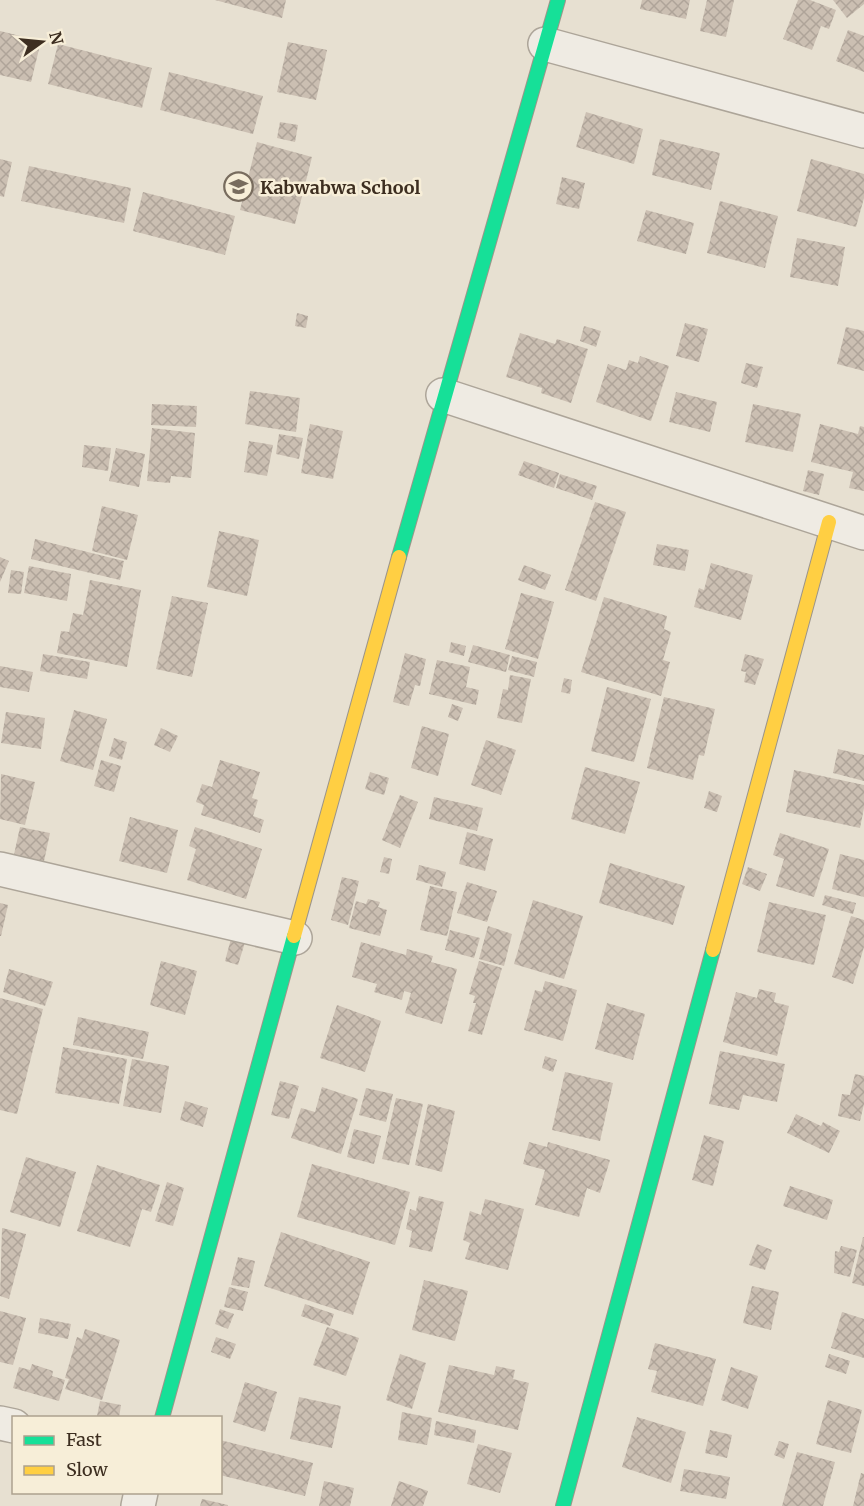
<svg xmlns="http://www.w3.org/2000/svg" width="864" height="1506" font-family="Merriweather,serif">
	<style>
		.building { fill: url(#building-cross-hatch) }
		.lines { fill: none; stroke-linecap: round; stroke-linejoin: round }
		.street-casing { stroke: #ada599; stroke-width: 36 }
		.fast-casing { stroke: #9c958a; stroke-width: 16 }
		.slow-casing { stroke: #9c958a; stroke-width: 16 }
		.street { stroke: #efebe3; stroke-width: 33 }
		.fast { stroke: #16e098; stroke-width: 14 }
		.slow { stroke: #ffcf43; stroke-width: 14 }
		.labels { text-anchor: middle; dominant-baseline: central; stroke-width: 5; stroke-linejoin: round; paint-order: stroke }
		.poi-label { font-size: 18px; font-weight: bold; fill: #3d2e20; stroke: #f7eed8; text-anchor: start }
	</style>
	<defs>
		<pattern id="building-cross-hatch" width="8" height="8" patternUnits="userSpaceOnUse" patternTransform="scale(1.5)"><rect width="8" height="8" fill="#cbbfb2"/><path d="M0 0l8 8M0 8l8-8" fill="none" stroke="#afa499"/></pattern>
	</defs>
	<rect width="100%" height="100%" fill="#e7e0d1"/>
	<!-- building -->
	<g class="building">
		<path d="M215,0H286L282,18Z"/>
		<path d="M642,0H690L686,19L640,9Z"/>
		<path d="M707,0H734L726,37L700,31Z"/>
		<path d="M798,0H810L836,10L829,29L821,26L812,50L783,39Z"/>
		<path d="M833,0H864V4L847,18Z"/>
		<path d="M848,30L864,36V72L836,61Z"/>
		<path d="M0,31L41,41L31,82L0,75Z"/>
		<path d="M288,42L327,50L316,100L277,92Z"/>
		<path d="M58,44L152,68L142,108L48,84Z"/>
		<path d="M169,72L263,96L253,134L160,110Z"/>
		<path d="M586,112L643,129L634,164L576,147Z"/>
		<path d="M280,122L298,125L295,142L277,138Z"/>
		<path d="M660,139L720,153L711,190L652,175Z"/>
		<path d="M257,142L312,157L295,224L240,210Z"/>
		<path d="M0,159L12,162L4,197L0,196Z"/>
		<path d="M811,159L864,174V198L856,227L797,211Z"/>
		<path d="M29,166L131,188L124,223L21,201Z"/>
		<path d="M562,177L585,183L579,209L556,204Z"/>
		<path d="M143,192L235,216L225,255L133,231Z"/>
		<path d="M720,201L778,216L765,268L707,253Z"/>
		<path d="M646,210L694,223L686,254L637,241Z"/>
		<path d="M797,238L845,247L838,286L790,277Z"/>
		<path d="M297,313L308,316L306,328L295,326Z"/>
		<path d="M685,323L708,329L699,362L676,356Z"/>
		<path d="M584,326L601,331L596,347L580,341Z"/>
		<path d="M846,327L864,331V371L837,364Z"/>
		<path d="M520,333L555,344L557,339L588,349L571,403L541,393L542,388L506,377Z"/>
		<path d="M640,356L669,366L651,421L596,402L608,364L626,370L629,360L638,363Z"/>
		<path d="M746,363L763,367L757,388L741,383Z"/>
		<path d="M250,391L300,398L296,432L245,424Z"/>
		<path d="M676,392L717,402L710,432L669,422Z"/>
		<path d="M152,404L197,406L196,427L151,425Z"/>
		<path d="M753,404L801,414L793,452L745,442Z"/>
		<path d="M310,424L343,431L333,479L301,473Z"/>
		<path d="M820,424L858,434L860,426L864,427V491L849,488L853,472L811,462Z"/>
		<path d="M152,428L195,433L191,478L171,476L170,483L147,481Z"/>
		<path d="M279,434L303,438L299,459L276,454Z"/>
		<path d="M249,441L273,445L267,476L244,472Z"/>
		<path d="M84,445L111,448L108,471L82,467Z"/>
		<path d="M116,448L145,454L139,487L109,481Z"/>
		<path d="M524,461L559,473L554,488L518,475Z"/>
		<path d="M808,470L824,474L819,495L803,491Z"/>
		<path d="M560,474L597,486L592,500L556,488Z"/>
		<path d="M595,502L626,512L596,601L565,590Z"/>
		<path d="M102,506L138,515L127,560L92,551Z"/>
		<path d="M219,531L259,540L247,596L207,587Z"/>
		<path d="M35,539L124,561L120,580L31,559Z"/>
		<path d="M657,544L689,550L685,571L653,565Z"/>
		<path d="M0,557L9,561L0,582Z"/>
		<path d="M711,563L753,575L741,620L694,607L699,588L704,590Z"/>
		<path d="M524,565L551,575L545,590L518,580Z"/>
		<path d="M29,566L71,574L67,601L24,593Z"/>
		<path d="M11,570L24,572L21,594L8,593Z"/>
		<path d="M90,580L141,590L127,667L57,653L61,631L69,632L73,613L83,615Z"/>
		<path d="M521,593L554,602L538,659L505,649Z"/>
		<path d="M172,596L208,603L192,677L156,669Z"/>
		<path d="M604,597L667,616L664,629L671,632L663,660L670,662L661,696L581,672Z"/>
		<path d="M451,642L466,646L464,656L449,652Z"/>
		<path d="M473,645L510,655L506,672L468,662Z"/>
		<path d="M405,653L426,659L420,686L415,685L409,706L393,702Z"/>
		<path d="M43,654L90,662L87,679L40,671Z"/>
		<path d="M745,654L764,659L755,685L744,682L746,672L741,671Z"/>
		<path d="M512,656L537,662L534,677L508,670Z"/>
		<path d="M437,660L470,667L466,687L479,690L476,705L429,694Z"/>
		<path d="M0,666L33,672L29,692L0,687Z"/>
		<path d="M510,675L531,679L522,723L497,718L503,689L508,690Z"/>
		<path d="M564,678L572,680L570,694L561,692Z"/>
		<path d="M607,687L651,699L634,762L591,751Z"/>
		<path d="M664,697L715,709L704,756L699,755L693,780L647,768Z"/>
		<path d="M452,704L463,708L458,721L448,717Z"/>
		<path d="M74,710L107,719L93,770L60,761Z"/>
		<path d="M6,712L45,718L41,749L1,743Z"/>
		<path d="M422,726L449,734L438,776L411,768Z"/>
		<path d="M161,728L178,736L170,752L154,745Z"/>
		<path d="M114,738L127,742L122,760L109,756Z"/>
		<path d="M486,740L516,750L501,795L471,785Z"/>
		<path d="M838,749L864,755V781L833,773Z"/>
		<path d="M101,760L121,766L114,792L94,786Z"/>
		<path d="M220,760L260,772L252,798L258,800L253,816L264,820L260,833L201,815L204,805L196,802L202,784L212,787Z"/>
		<path d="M585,767L640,782L625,834L571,819Z"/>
		<path d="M794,770L864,785V808L860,828L786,812Z"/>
		<path d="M370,772L389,778L384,795L365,789Z"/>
		<path d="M1,774L35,782L25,825L0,819Z"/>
		<path d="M709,791L722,796L717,812L704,808Z"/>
		<path d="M400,795L418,802L400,848L382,840Z"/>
		<path d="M434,797L483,808L477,831L429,819Z"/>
		<path d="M130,817L178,830L167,873L119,861Z"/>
		<path d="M20,827L50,833L43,866L13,859Z"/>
		<path d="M195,827L262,849L246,899L187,880L196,849L189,846Z"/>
		<path d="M467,832L493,839L485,871L459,864Z"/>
		<path d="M780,833L829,849L814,897L776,886L784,859L773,855Z"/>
		<path d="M840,854L864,860V897L832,889Z"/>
		<path d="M384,857L392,859L389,874L380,872Z"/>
		<path d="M610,863L685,886L673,925L599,903Z"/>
		<path d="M419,865L446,872L442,887L416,880Z"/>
		<path d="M748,867L767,874L760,891L742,884Z"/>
		<path d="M342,877L359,881L348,925L331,920Z"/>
		<path d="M467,882L497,891L487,922L457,913Z"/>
		<path d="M430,886L457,892L447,936L420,930Z"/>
		<path d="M825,895L856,903L853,914L822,905Z"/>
		<path d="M368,899L380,902L378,907L387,910L380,936L349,928L356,901L366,904Z"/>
		<path d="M533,900L583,916L564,979L514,964Z"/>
		<path d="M769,902L826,915L814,965L757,952Z"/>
		<path d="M0,903L8,905L1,936H0Z"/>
		<path d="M851,916L864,920V947L853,984L832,977Z"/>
		<path d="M488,926L512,934L504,966L479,959Z"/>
		<path d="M450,930L480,938L474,958L445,950Z"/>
		<path d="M232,935L246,939L238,965L225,961Z"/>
		<path d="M361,942L406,955L407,949L433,956L431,962L457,969L442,1024L405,1013L411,993L404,991L402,1000L374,992L377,984L352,977Z"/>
		<path d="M161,961L197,971L185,1015L150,1005Z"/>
		<path d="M479,961L502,968L482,1035L468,1031L476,1003H473L475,996L469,994Z"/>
		<path d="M9,969L53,982L45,1006L3,992Z"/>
		<path d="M545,981L577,990L563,1041L524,1030L535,990L542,992Z"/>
		<path d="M759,989L776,993L774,1002L789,1006L777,1056L723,1042L736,992L757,998Z"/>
		<path d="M0,998L43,1009L17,1114L0,1110Z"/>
		<path d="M607,1003L645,1014L633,1060L595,1049Z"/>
		<path d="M337,1005L381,1021L365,1072L320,1058Z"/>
		<path d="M78,1017L149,1032L143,1059L73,1045Z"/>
		<path d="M63,1047L127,1059L119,1104L55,1093Z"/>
		<path d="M720,1051L785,1064L777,1102L743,1095L739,1110L709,1104Z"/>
		<path d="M545,1056L557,1060L553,1072L542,1068Z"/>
		<path d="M132,1059L169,1066L161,1113L123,1106Z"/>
		<path d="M565,1072L613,1083L600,1141L552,1130Z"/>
		<path d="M855,1074L864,1076V1104L860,1121L838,1116L842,1094L850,1095Z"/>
		<path d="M280,1081L299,1086L289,1119L271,1115Z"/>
		<path d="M322,1087L358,1099L341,1154L291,1138L301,1108L315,1112Z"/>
		<path d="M366,1088L393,1094L386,1122L359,1115Z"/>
		<path d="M396,1098L423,1104L409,1165L382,1159Z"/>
		<path d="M185,1101L208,1108L203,1127L180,1120Z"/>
		<path d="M428,1104L455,1111L442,1172L415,1165Z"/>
		<path d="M796,1114L821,1126L823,1122L840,1131L829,1153L787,1133Z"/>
		<path d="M354,1129L381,1136L374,1164L347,1157Z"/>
		<path d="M704,1135L724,1141L713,1186L692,1180Z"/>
		<path d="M529,1142L547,1147L548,1142L610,1160L600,1193L587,1188L579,1217L535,1205L545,1170L523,1164Z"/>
		<path d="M26,1157L76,1172L60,1227L10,1212Z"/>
		<path d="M312,1164L410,1192L395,1245L297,1217Z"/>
		<path d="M97,1165L160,1185L151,1212L142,1209L130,1247L77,1231Z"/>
		<path d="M167,1182L184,1188L173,1226L155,1221Z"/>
		<path d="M790,1186L833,1200L827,1220L783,1206Z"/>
		<path d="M419,1196L444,1202L432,1252L409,1247L412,1231L406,1229L410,1209L416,1211Z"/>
		<path d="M485,1199L524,1209L508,1270L465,1259L470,1243L463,1240L470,1211L481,1215Z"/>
		<path d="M2,1228L26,1234L9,1299L0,1296Z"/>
		<path d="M281,1232L370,1262L353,1315L264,1286Z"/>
		<path d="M863,1237H864V1286L852,1283Z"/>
		<path d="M757,1244L772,1250L765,1270L749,1265Z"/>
		<path d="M841,1246L857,1250L850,1277L834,1273L835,1251L839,1252Z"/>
		<path d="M238,1257L255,1261L249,1288L231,1285Z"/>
		<path d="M424,1280L468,1291L455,1341L412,1330Z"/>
		<path d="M752,1286L779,1292L771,1330L743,1323Z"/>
		<path d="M229,1287L248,1292L243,1311L224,1307Z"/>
		<path d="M305,1304L334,1314L330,1326L301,1316Z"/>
		<path d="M220,1309L234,1314L228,1329L215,1324Z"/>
		<path d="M0,1311L26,1318L13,1365L0,1362Z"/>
		<path d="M842,1312L864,1319V1358L831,1348Z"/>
		<path d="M40,1318L71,1324L68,1339L38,1333Z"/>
		<path d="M327,1327L359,1338L346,1376L313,1365Z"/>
		<path d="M85,1329L120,1340L102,1400L65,1389L69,1379L65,1378L77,1337L82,1339Z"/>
		<path d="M216,1337L236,1344L230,1359L211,1352Z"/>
		<path d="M655,1343L716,1359L703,1406L651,1392L657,1371L648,1369Z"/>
		<path d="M400,1354L426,1363L412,1409L386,1400Z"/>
		<path d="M829,1354L850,1361L846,1374L825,1367Z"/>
		<path d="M32,1364L53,1371L52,1376L65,1380L59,1401L13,1388L19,1367L30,1370Z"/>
		<path d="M449,1365L494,1375L496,1366L515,1370L513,1379L529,1383L518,1430L438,1412Z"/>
		<path d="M731,1367L758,1376L748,1409L721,1400Z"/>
		<path d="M245,1382L277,1392L265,1432L233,1422Z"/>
		<path d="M299,1397L341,1406L332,1448L290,1439Z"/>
		<path d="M828,1400L862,1410L851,1453L816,1444Z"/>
		<path d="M100,1401L121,1405L119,1418L97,1416Z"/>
		<path d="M402,1412L432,1418L427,1445L398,1440Z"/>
		<path d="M637,1417L686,1432L671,1483L622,1467Z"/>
		<path d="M436,1421L476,1430L474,1443L434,1435Z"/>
		<path d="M710,1430L732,1435L727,1458L705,1453Z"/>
		<path d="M220,1440L313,1463L305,1496L220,1475Z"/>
		<path d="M779,1441L789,1444L784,1459L774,1455Z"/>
		<path d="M478,1444L512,1453L500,1493L467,1484Z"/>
		<path d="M797,1452L835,1462L823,1506H782Z"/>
		<path d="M684,1469L730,1477L726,1499L680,1491Z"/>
		<path d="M861,1473L864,1474V1506H853Z"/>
		<path d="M324,1481L354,1488L350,1506H319Z"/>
		<path d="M399,1481L428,1491L423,1506H391Z"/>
		<path d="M202,1499L228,1505V1506H200Z"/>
	</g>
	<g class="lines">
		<defs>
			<g id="street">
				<path d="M545,44L864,131"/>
				<path d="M443,395L864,533"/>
				<path d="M0,869L295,938"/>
				<path d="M0,1423L14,1426"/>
				<path d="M138,1506L141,1492"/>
			</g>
			<g id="fast">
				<path d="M399,557L558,0"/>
				<path d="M162,1418L294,936"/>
				<path d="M563,1506L713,950"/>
			</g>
			<g id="slow">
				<path d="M294,936L399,557"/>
				<path d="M713,950L829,522"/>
			</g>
		</defs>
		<!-- street casing -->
		<use href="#street" class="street-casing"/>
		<!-- fast casing -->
		<use href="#fast" class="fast-casing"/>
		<!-- slow casing -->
		<use href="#slow" class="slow-casing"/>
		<!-- street -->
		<use href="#street" class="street"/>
		<!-- fast -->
		<use href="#fast" class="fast"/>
		<!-- slow -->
		<use href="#slow" class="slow"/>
	</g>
	<!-- icons -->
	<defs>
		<symbol id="school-ring" viewBox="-11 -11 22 22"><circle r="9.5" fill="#f7eed8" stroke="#786c5e" stroke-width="1.5"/><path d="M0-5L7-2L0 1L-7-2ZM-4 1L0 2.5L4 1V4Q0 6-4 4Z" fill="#786c5e"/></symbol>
	</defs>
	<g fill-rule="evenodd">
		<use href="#school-ring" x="222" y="170" width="33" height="33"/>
	</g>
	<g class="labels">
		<!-- poi labels -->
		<g class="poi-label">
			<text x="260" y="187">Kabwabwa School</text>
		</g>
	</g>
	<!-- legend -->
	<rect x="12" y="1416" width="210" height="78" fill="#f7eed8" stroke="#ada18e" stroke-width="1.5"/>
	<rect x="24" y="1436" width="30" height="9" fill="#16e098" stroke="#ada18e" stroke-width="1.5"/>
	<text x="66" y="1446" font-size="18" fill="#3d2e20">Fast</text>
	<rect x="24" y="1466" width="30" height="9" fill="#ffcf43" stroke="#ada18e" stroke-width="1.5"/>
	<text x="66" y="1476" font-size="18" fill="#3d2e20">Slow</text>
	<!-- north arrow -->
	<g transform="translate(42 42) rotate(75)" stroke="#f7eed8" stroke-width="4.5" paint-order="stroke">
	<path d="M0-4.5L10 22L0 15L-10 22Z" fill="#3d2e20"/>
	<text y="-9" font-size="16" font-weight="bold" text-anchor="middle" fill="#3d2e20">N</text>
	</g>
</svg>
